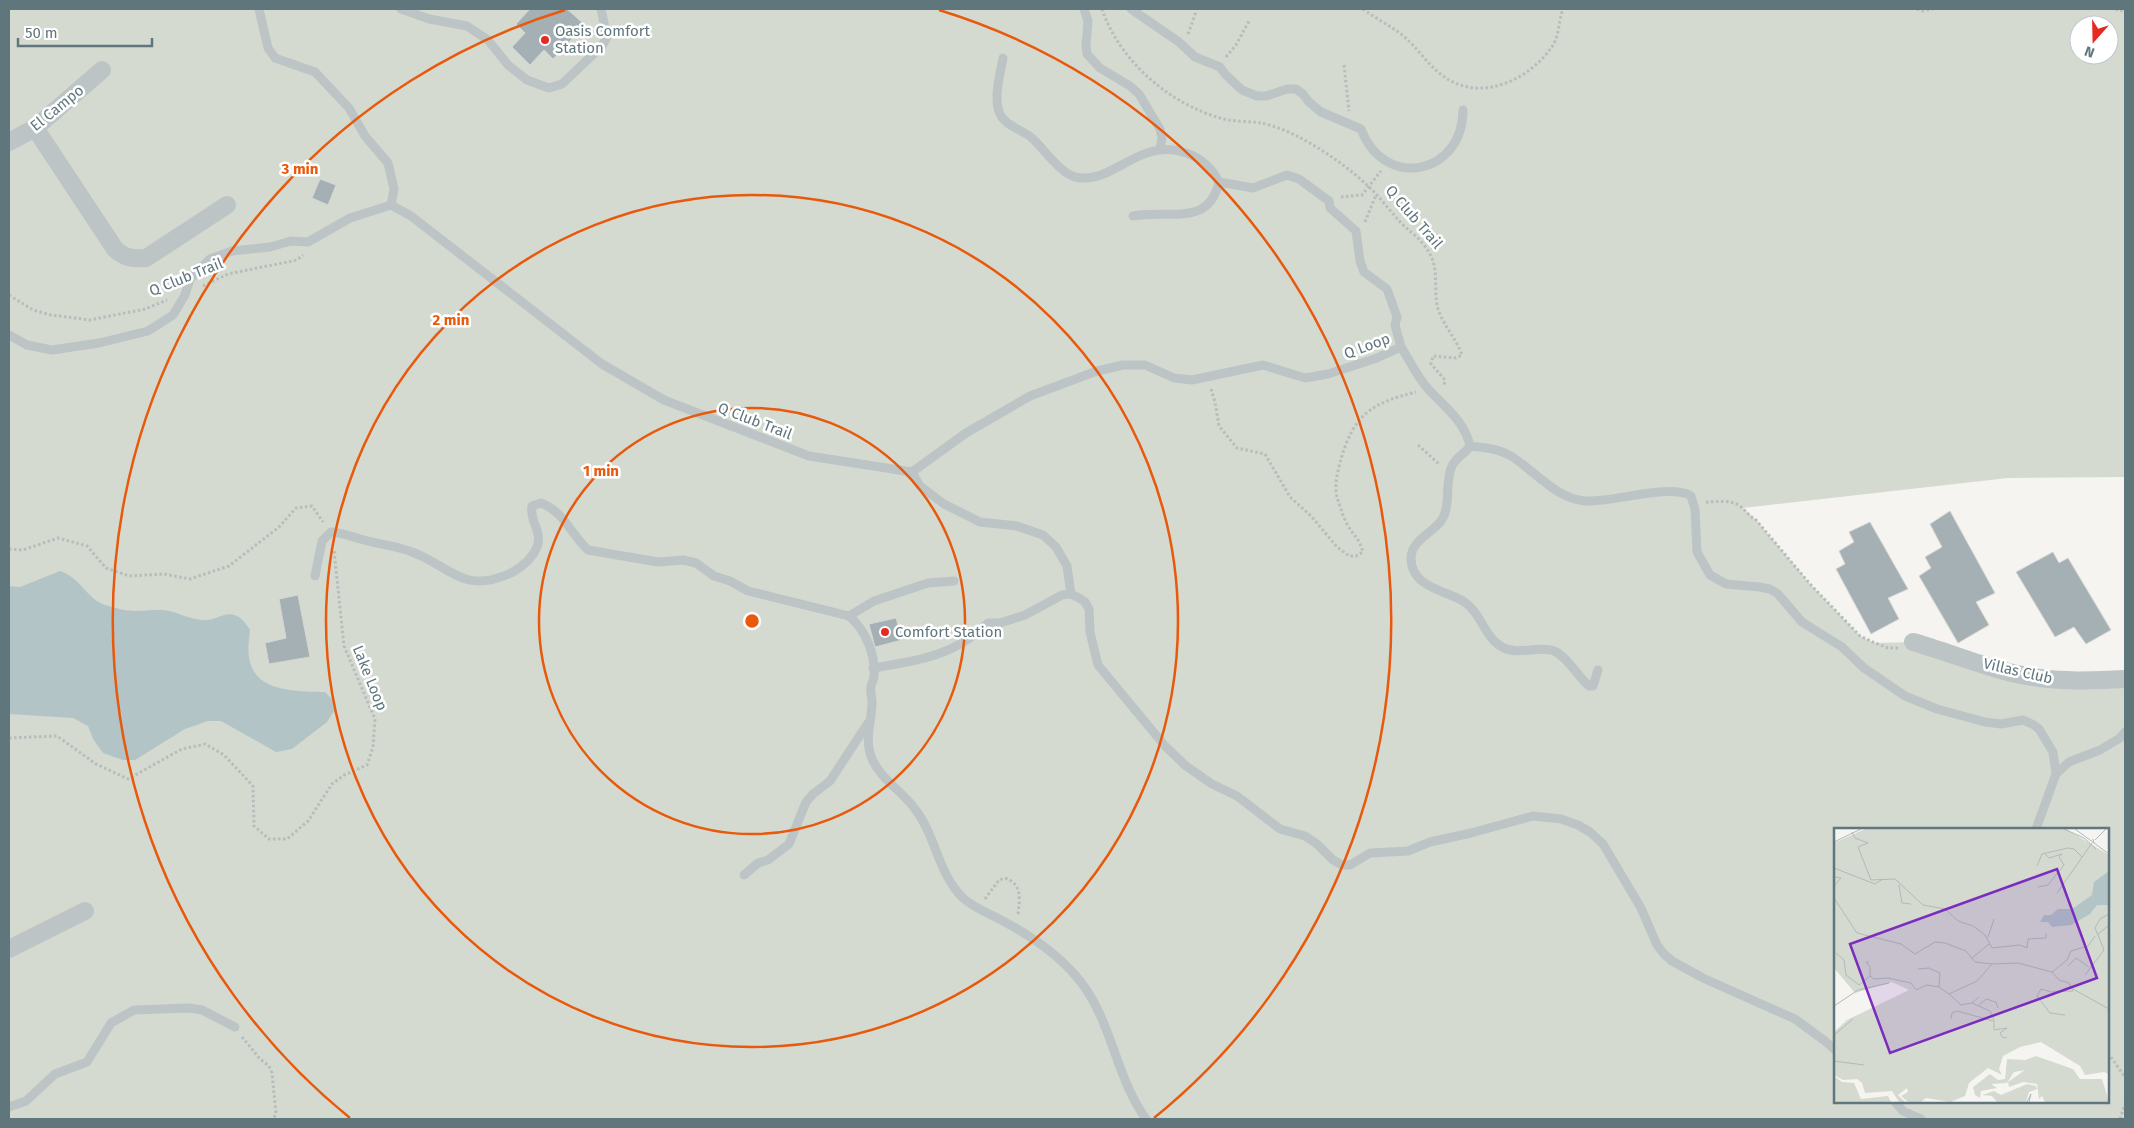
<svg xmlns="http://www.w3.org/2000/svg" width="2134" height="1128" font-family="'Fira Sans',sans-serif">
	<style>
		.green { fill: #d5dad0; fill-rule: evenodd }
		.water { fill: #b2c4c5 }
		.building { fill: #a4b0b3; stroke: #d6d6d4 }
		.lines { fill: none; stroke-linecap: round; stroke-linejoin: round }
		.path { stroke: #b7bcbd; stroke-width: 3; stroke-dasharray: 2.5 2.5; stroke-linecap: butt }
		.lane { stroke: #bdc4c6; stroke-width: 9 }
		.street { stroke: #bdc4c6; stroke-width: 18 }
		.ring { fill: none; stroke: #e8590c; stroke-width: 2.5 }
		.poi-dot { fill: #e52a21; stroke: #fff; stroke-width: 2 }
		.labels { text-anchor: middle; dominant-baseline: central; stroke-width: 5; stroke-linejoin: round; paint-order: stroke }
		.poi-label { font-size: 15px; fill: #5f767d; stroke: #fff; text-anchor: start }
		.street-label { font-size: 15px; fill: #5f767d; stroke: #fff }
		.inset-road { fill: none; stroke: #b0babc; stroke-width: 1 }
		.view { fill: #7b2cbf; fill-opacity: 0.15; stroke: #7b2cbf; stroke-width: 2.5 }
		.inset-edge { fill: none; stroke: #5f767d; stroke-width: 2.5 }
		.centre { fill: #e8590c; stroke: #fff; stroke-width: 2.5 }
		.ring-label { font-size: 15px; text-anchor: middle; font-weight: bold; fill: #e8590c; stroke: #fff; stroke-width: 5; stroke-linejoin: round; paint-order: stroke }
	</style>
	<rect width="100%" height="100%" fill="#f5f4f1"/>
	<!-- green -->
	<path class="green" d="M9,9H2125V477L2008,478L1743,508L1756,520L1810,584L1860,636L1875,643L1913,642L1995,667L2125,679V1119H9ZM2079,25H2109V55H2079ZM1835,829H2108V1102H1835Z"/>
	<!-- water -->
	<path class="water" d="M60,571C80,577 88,600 105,605C115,608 126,611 136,611C145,611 154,609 163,610C177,611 189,620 204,620C216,621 225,610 237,616C243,619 247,625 250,630C249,640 247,652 250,662C258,693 299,691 325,692L332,699L334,711L327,722L292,749L276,752L221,721H208L185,729L135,760H123L103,753L93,739L88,726L73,718L9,714V586L20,587Z"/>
	<!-- building -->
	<g class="building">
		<path d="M530,9H567L585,25L553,59L544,50L530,65L512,47L525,33L516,24Z"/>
		<path d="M320,179L336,185L328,205L312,198Z"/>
		<path d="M1950,511L1995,593L1976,602L1989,625L1958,643L1919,576L1931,568L1925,557L1942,547L1930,524Z"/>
		<path d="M1870,522L1908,589L1888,598L1899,619L1871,634L1836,569L1845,564L1839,551L1854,542L1849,532Z"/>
		<path d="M2053,552L2059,563L2068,558L2111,630L2086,644L2074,627L2055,637L2016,572Z"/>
		<path d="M298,595L310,657L269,664L265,643L286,638L279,599Z"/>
		<path d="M896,618L902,640L875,647L869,624Z"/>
	</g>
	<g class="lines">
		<!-- path -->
		<g class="path">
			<path d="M1102,9C1119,60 1168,103 1220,118C1233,122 1248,121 1261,123C1272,125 1287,131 1297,136C1322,149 1348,167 1368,186C1380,197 1390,211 1401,223C1408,230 1417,236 1423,244C1441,265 1433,281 1437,305C1441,323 1456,338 1462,355L1456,358L1433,356L1431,364L1445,380L1444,387"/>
			<path d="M1363,9C1375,18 1389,25 1401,34C1419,48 1430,70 1451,81C1486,100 1530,78 1551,48C1560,36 1558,22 1563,9"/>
			<path d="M1917,9L1922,11L1933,9"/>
			<path d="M2116,9L2118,11L2125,10"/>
			<path d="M1188,34L1196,12"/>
			<path d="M1226,57L1236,45L1249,21"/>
			<path d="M1344,65L1349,111"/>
			<path d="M1341,197L1362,195L1381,171"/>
			<path d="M1365,222L1376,195"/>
			<path d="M203,286L228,274L297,260L303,255"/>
			<path d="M9,295L33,310L51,315L90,320L145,309L167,300"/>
			<path d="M1211,389L1215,402L1219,426L1237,448L1265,454L1290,497L1311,516L1337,547L1349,556H1356L1363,552C1359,538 1354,536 1348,526C1343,517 1340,506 1337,497C1334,485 1338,470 1341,459C1354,414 1372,403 1416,392"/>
			<path d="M1418,445L1439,464"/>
			<path d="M1706,502C1717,502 1732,499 1741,507C1747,512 1749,516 1756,520L1810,584L1860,636L1875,643L1888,648H1899"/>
			<path d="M9,549L23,550L58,538L87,546L106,568L129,576L164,574L190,579L229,566L279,527L296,508L312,506L323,522"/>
			<path d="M9,738L57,736L96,764L128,779L182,749L205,744L224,755L253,786L254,826L269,839H287L308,821L332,784L344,775L367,765L373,747L375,719L344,646L334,550"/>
			<path d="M985,899L999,880L1005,878C1022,884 1020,898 1018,914"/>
			<path d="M242,1037L260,1059L269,1066L272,1073L276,1114L273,1119"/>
			<path d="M2108,1053L2125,1077"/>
			<path d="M2120,1119L2125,1104"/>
		</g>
		<!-- lane -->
		<g class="lane">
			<path d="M259,9L268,48L275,58L315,72L349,108L365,136L388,163L394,189L391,205"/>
			<path d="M401,9L429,19L467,26L488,40L508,65L527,80L549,88L562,84L602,46L607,37L601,9"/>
			<path d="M1084,9L1088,21L1086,46L1087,54L1100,68L1130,86L1139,94L1160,129L1162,138L1160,149"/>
			<path d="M1131,9L1179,42L1195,57L1220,67L1225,74L1242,90L1257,96H1266L1287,89H1296L1303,94L1308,101L1321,112L1361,129C1384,191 1463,175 1463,110"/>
			<path d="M1003,58C1000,75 993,98 1000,114C1006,127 1024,130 1033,139C1044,149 1060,173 1075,177C1113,186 1139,136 1186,153C1201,158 1212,168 1219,182C1209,228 1167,209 1133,216"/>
			<path d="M391,205L411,216L602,364L664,400L809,456L912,472L966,433L1030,396L1097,371L1123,365H1145L1174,378L1192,380L1263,365L1305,378L1328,374L1377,358L1401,347L1395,325L1397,317L1387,289L1364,272L1360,261L1356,231L1330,208L1329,201L1299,179L1287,175L1253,188L1219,182"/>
			<path d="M9,335L27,345L52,350L99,343L148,331L173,315L185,295L190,279L210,259L232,251L270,247L291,241L308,242L350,218L391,205"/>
			<path d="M1401,347C1410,361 1418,378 1429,390C1445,407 1465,422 1470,446C1484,448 1498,448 1511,456C1535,471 1555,498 1585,501C1612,503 1670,483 1691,496L1695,509L1697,552L1710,575L1726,584L1759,587L1770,589L1778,594L1802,622L1842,647L1864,668L1905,696L1937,709L1985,722L2001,724L2023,720L2034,725L2039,729L2053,752L2056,774"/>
			<path d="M1470,446C1465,454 1456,457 1452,466C1444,483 1452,505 1441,521C1432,533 1411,541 1411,558C1411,587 1444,590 1463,601C1481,612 1484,637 1502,647C1518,656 1538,645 1554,651C1568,657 1577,676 1589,686H1593L1598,670"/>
			<path d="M912,472L920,486L944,504L980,522L1017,526L1043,535L1056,547L1067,566L1071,594"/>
			<path d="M315,576L322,541L331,532C344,533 355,538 368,541C383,545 397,546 412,552C452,567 463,595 511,573C522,567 532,559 537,547C543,532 529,521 532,506L541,503C565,512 570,534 588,550L658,562L683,560L696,563L714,576L730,581L748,591L849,616C865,629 876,655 874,676C874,680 871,683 871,687C870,692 872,697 872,702C872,723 863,740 873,761C883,781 903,792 915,809C936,836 938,874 963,898C974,908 990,914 1003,921C1029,935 1055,952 1075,975C1112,1016 1114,1075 1146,1119"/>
			<path d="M849,616L874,601L928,583L954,581"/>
			<path d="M873,668C918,661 954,656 988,623H1000L1025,615L1062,595L1071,594L1079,598L1085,602L1089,609L1090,632L1098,665L1165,746L1186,766L1212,784L1237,796L1280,829L1305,836L1317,844L1333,860L1342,865H1350L1370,853L1408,851L1430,842L1471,833L1533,816L1561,819L1578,825L1590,832L1603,844L1641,908L1657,945L1664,954L1672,961L1703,978L1795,1019L1825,1041L1835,1050"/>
			<path d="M2036,829L2056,774L2069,762L2100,750L2120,738L2125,732"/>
			<path d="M744,875L758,863L768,860L789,844L806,802L813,794L830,781L868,723"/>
			<path d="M1895,1102L1903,1111L1921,1119"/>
			<path d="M9,1107L26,1101L55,1074L87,1062L111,1023L134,1010L189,1008L202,1010L235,1027"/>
		</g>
		<!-- street -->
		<g class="street">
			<path d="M35,128L115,249C125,258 132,259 146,258L227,205"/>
			<path d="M9,142L35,128L102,70"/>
			<path d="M1913,642C1955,654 1997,673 2040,678C2068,682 2097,680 2125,679"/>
			<path d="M9,949L85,911"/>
		</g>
	</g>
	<!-- distance rings -->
	<g class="ring">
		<circle cx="752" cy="621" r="213"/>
		<circle cx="752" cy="621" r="426"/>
		<path d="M350 1118A639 639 0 0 1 565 10M939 10A639 639 0 0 1 1154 1118"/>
	</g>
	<!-- markers -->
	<g class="poi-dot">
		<circle cx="545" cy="40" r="5"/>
		<circle cx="885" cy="632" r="5"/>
	</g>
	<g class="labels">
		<!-- poi labels -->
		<g class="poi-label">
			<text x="555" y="31">Oasis Comfort<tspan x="555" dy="17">Station</tspan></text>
			<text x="895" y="632">Comfort Station</text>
		</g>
		<!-- street labels -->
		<g class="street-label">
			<text transform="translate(57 108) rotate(-39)">El Campo</text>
			<text transform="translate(1414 217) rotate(49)">Q Club Trail</text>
			<text transform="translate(186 277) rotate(-22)">Q Club Trail</text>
			<text transform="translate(1367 346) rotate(-20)">Q Loop</text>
			<text transform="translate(755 421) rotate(21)">Q Club Trail</text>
			<text transform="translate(2018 671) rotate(13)">Villas Club</text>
			<text transform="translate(370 678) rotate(68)">Lake Loop</text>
		</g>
	</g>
	<!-- overview -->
	<g transform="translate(1834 828)">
		<rect width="275" height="275" fill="#f5f4f1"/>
		<path d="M31,1H232L275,27V246L270,244L251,247L246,238L207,214L186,219L169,228L165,241L168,247L154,240L135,255L131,268L116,274L92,270L87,274H74L67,268L74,264L73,260L64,267L71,274H65L58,263L31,265L28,255L23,251L9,252L0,247V204L13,192L75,162L58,154L21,165L0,140V15ZM202,228L239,241L246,251H268L275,274H211L208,268L205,271L203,256L189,254L164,263L175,259L174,254L191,242L180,244L173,255L157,256L163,260L147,263L146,270L141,267L139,259L156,246L164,252L171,251L173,231L191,232ZM0,248L8,254L20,255L27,271L54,268L57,274H0ZM193,256L202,258L203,261L195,264L192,274H163L158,268L148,267L160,263L167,267Z" fill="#d5dad0"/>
		<path d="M275,43V77H263L256,86L237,97L218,99L214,94H206L210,87H217L224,81H238L258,67L260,54Z" fill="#b2c4c5"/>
		<path class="inset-road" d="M230,1L250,10L262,21M241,1L260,15L259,11M18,4L21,10L34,15L24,19L37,52L61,51L89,77L111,81L124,93L139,98L151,107L158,120L186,117L193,120L194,111L212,110V105M261,12L272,1M0,14L27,1M260,15L275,26M203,38L208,26L234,20L240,21L248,29M0,40L41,56L49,51M0,49L7,50L0,58M65,57L68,75L77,76M204,59L214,57L230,37L225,29L228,26L215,30L211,26M223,65L258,15M0,70L23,105L67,116L81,126L101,114L111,115L132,123L141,134L158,136M263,107L275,97M154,109L160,91M2,125L10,132L12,147L25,157L36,148V139L32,134H35M138,130L155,116M234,138L242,130L255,139M84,141L95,140L106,145L105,159M218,144L225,152L235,155L239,163L217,164L207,161L203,168L216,185L231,187M218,144L233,132L237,123L254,118L261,108M251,147L270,122L261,100L266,91L275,86M36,148L40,151L54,150L77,155L82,162L93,157L105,159L115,166M239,161L275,181M145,169L138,175L156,183L160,192V202L173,200L166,205L169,210L173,209M138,175L127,177L115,166L143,153L158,136L184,135L218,144M145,177L152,171L162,174L164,180M0,178L24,162L55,155M117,191L118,185L123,183L159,193M0,207L19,191M0,233L30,237M193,274L197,266L195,274"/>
		<path class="view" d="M223,41L263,150L56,225L16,116Z"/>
		<rect width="275" height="275" class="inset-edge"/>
	</g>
	<circle cx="752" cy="621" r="8" class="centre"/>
	<g class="ring-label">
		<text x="300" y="174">3 min</text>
		<text x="451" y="325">2 min</text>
		<text x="601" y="476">1 min</text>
	</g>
	<!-- border -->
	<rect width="2134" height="1128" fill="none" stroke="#5f767d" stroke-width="20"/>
	<!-- north arrow -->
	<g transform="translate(2094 40) rotate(200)"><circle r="24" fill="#ffffff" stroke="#bfc8cb"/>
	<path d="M0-4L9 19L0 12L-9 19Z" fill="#e52a21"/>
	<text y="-8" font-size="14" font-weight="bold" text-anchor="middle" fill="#5f767d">N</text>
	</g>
	<!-- scale -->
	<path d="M18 38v8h134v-8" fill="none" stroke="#5f767d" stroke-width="2.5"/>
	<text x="25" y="38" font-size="15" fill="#5f767d" stroke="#ffffff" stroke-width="4" paint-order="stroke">50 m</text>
</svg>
